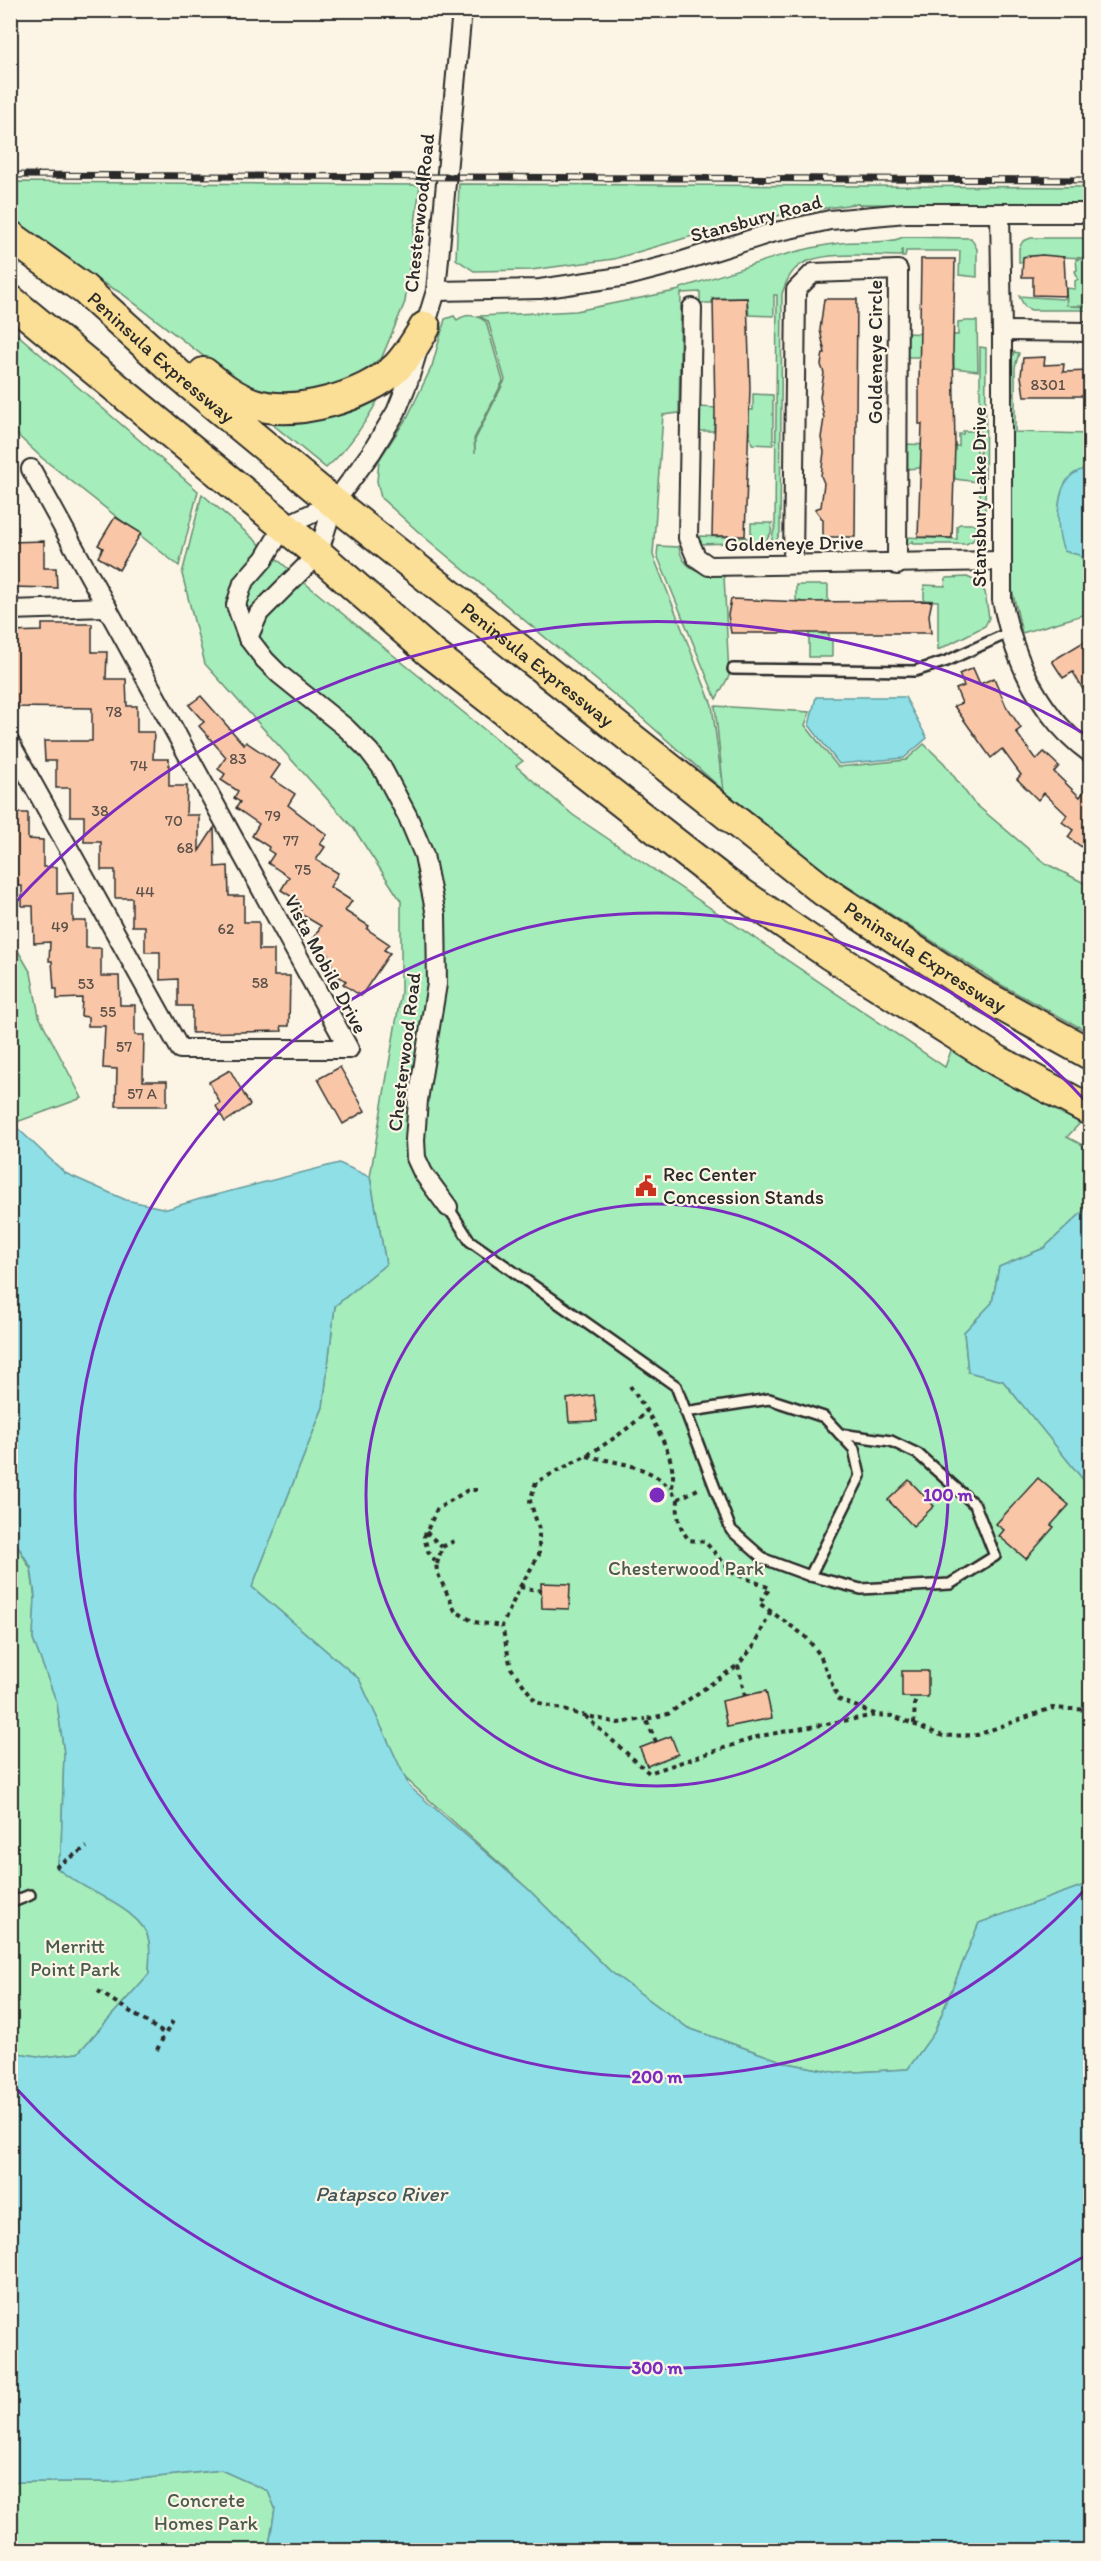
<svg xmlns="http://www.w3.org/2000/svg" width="1101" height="2561" font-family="Itim,sans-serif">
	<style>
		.green { fill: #a5edba; stroke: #688c72; stroke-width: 1.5 }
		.water { fill: #8ee0e6; stroke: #66989b; stroke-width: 1.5 }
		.building { fill: #f9c7a8; stroke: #2b2b2b; stroke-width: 1.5 }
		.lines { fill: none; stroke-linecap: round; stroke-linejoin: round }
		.lane-casing { stroke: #2b2b2b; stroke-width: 14 }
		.street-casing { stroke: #2b2b2b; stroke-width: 22 }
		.primary-casing { stroke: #2b2b2b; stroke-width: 34 }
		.path { stroke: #2b2b2b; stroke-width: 4; stroke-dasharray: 4.5 4.5; stroke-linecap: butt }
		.lane { stroke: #fcf5e5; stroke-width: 9 }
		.street { stroke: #fcf5e5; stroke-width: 18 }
		.primary { stroke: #fbdf96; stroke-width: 30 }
		.rail-casing { stroke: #2b2b2b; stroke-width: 7 }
		.rail { stroke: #fcf5e5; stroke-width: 4.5; stroke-dasharray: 14; stroke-linecap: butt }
		.ring { fill: none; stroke: #7b2cbf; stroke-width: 3 }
		.labels { text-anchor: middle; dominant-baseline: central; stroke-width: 4.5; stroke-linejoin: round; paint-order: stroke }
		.number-label { font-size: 16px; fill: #5e524a }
		.street-label { font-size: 20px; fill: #2b2b2b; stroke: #fcf5e5 }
		.poi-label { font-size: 20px; fill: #2b2b2b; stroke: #fcf5e5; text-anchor: start }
		.park-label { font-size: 20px; fill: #4a5c4f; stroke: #fcf5e5 }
		.water-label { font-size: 21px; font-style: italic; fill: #44585a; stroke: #fcf5e5 }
		.centre { fill: #7b2cbf; stroke: #fcf5e5; stroke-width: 3 }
		.ring-label { font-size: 18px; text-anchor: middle; font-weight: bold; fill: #7b2cbf; stroke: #fcf5e5; stroke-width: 4.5; stroke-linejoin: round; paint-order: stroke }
	</style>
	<rect width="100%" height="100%" fill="#fcf5e5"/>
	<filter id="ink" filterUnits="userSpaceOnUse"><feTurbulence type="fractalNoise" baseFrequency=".0167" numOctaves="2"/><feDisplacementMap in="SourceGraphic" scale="12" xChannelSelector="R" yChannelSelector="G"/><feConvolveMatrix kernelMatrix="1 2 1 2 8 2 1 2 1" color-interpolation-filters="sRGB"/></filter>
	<g filter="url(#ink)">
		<!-- green -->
		<g class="green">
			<path d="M11,182L420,185L405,302L382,357L337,392L278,398L236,381L121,293L51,254L11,218Z"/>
			<path d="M459,184L1090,187V206L854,204L786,214L706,232L614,259L531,270L474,271L456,259Z"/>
			<path d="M903,237L971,238L977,249V277L959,275L960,251H906L905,257H902V249L901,256C875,256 820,250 799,266C790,272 785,284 782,294L780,533L774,545L771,542L775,526L777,295H774V316L749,315L747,298H712V303H700V292L681,293L679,413L663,415L653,555L712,705L723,790L641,717L423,536L381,498L377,481L379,460L408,416L432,366L445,319L454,316L457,320C467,313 477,315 486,322L503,381L474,439L475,453V440L505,380L488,321L479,316L576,311L680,290L681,288C733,272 786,250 840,243C859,240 887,245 903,237Z"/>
			<path d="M1031,238H1090V258L1025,256L1022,262H1019V248L1023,241Z"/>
			<path d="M1076,259L1090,260V306H1070L1090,307V310H1031L1025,307L1019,296L1063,299L1066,297L1067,306L1066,288L1075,289V281L1078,279L1075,271L1077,270Z"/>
			<path d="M965,321H977L978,371L954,368V356L921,354L920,357H906V333L958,335V322Z"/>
			<path d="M10,328L198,491L179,566L42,458L11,429Z"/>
			<path d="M980,347L986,348L985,535L980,543L977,541L980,534Z"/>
			<path d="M1014,352L1019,353L1015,367V432L1090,434V613L1022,633L1007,568L1011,360Z"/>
			<path d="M388,381C372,413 353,445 326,468L266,419Z"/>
			<path d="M753,394L773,395V445L752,444L748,427L714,426V431H699V407L753,410Z"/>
			<path d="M963,431H977V482L955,479L953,464H921L920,468L905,469V444L959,446V434H963Z"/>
			<path d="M202,494L300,579L523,761L516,766L573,815L945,1067L952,1048L1082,1121L1067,1137L1090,1149V1205L1044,1248L999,1267L992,1303L964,1332L968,1372L1003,1381L1090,1488V1883L979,1923L934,2033L908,2069L839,2073L787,2063L688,2028L611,1972L528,1889L405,1778L359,1679L252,1587L323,1407L335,1306L386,1264L370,1177L401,992V901L354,829L205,664L182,574Z"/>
			<path d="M751,523H772L771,533L765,542L700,544L699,536L751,538Z"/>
			<path d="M960,524H976L974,540L966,544H914L913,541L906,546L904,537L957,539V526Z"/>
			<path d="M658,546L679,547C683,572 704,574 724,575L729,676L716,699L657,555Z"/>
			<path d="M967,577L976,581L985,592L989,618L985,626L938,650V601L924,600V585L945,586L946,578Z"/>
			<path d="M796,585H828V601L820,602V619L822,634H829V640H832V657H809V604L796,600Z"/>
			<path d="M715,706L810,712L805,725L838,767L906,760L924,744L944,763L973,802L1045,863L1090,886V1033L996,982L828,874L724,793Z"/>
			<path d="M10,937L31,973L39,1016L82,1098L17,1122L10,1115Z"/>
			<path d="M11,1541L16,1543L31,1570L35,1599L33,1639L57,1703L64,1753L61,1852L56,1867C79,1890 144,1908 149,1941C151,1952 149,1964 149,1974L78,2053L44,2057L11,2052Z"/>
			<path d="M221,2470L268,2491L275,2508L269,2546L262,2550H11L10,2482H111Z"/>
		</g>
		<!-- water -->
		<g class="water">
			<path d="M1086,468H1090V568L1079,555L1064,551C1056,532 1055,494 1069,478C1073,473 1080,470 1086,468Z"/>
			<path d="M816,697H905L927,738L904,758L839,764L809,725Z"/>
			<path d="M11,1122L65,1173L126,1200L167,1209L200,1199L339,1163L370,1177L386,1264L335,1306L323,1407L252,1587L359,1679L409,1786L528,1889L611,1972L688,2028L787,2063L839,2073L908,2069L934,2033L979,1923L1090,1883V2550H262L269,2546L275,2508L268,2491L221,2470L111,2482H11V2052L44,2057L78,2053L149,1974C149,1964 151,1952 149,1941C144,1908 79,1890 56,1867L61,1852L64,1753L57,1703L33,1639L35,1596L31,1567L16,1543L11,1541Z"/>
			<path d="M1090,1205V1488L1003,1381L968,1372L964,1332L992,1303L999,1267L1044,1248Z"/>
		</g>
		<!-- building -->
		<g class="building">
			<path d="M1042,255L1064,257L1066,296L1033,295V277H1022L1023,257Z"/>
			<path d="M921,259H955L953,353L955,444L952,538L918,537L922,424H919V389Z"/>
			<path d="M747,298L750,388L745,536H712L715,412L713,299Z"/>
			<path d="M824,299H857L855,537H823V520L815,509L821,507L824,483L821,476L824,452L821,438L824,418L820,397L824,373L821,365L823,353H825L820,330Z"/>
			<path d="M1045,357L1044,365L1064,364L1063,372L1090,371V396H1024L1021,376L1023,358Z"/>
			<path d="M115,517L141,533L119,570L98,557L103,548L98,545Z"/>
			<path d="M44,541V568H56L57,588L10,587V542Z"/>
			<path d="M731,599L803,602L932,601L929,615L931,633H731L728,615Z"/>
			<path d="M42,624H92V652H107L106,679H126L127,706H137V732H154L153,759H169V786H187L186,815H199V851L214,828L215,867L228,866L229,896H244V922H259V950H274V976H290L289,1026H281L282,1031L192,1033V1006H178V979L160,980V952H145V926H132V898H115V870H101V842H84V816H70V788H56V761H45L44,741H92V708L13,707L10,632L42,631Z"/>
			<path d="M1090,638V702L1073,672L1063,678L1052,661Z"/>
			<path d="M973,668L980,684L994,678L1006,706L1021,728L1016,732L1036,760L1044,752L1059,766L1054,772L1080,797L1090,782V853L1068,837L1073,830L1062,822L1067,815L1044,793L1038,800L1017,779L1021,775L1002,749L991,758L954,706L962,703L956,689L964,686L959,674Z"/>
			<path d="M201,696L244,745L246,742L280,765L271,778L295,794L288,805L327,835L320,844L325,847L316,860L338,873L330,887L352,901L345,911L369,926L367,929L389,944L384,950L390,953L361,996L343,984L346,981L330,971L332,964L325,960L328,954L310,943L321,926L299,913L301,910L294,905L297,900L281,890L289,877L268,863L274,854L268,850L269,847L252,836L259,824L236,808L240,802L234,798L238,791L221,780L225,774L218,769L226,757L199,726L204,722L189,705Z"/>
			<path d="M10,813H28V839L43,840V867H57V894L73,893V921H86V948H101V976H119L120,1005H135V1035H144L143,1081H167V1106H116L117,1069L103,1068L105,1026H88V1017L81,1016L82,998L57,999V989H54L52,961H49L50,942L34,943L33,906H22V886H18V880H10Z"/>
			<path d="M340,1067L365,1111L343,1124L318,1079Z"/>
			<path d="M230,1070L250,1105L225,1122L216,1106L220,1103L209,1082Z"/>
			<path d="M594,1395L597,1421L569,1422L567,1399Z"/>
			<path d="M1038,1478L1069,1505L1051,1525L1054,1527L1026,1559L999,1536L1004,1530L996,1524Z"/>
			<path d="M909,1480L934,1506L913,1526L888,1500Z"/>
			<path d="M541,1583L570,1584L569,1609L542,1608Z"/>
			<rect x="902" y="1671" width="26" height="26"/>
			<path d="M766,1691L772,1718L727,1727L722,1701Z"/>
			<path d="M671,1736L678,1754L647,1766L640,1748Z"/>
		</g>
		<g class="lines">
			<defs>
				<g id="lane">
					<path d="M733,669L915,671L947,661L1008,633"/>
					<path d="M448,1207L470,1241L676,1386L731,1530L764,1559L810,1576L860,1476L854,1449L824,1417L769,1399L685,1412"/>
					<path d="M810,1576L861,1589L950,1584L995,1556L975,1505L918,1454L891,1441L840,1434"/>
					<path d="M10,1903L30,1895"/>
				</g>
				<g id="street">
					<path d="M1000,213L1002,331V600C1014,659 1040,717 1090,753"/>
					<path d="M436,291L540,289L627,276L673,264L771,233L830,220L906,213H1090"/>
					<path d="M692,308L688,538L696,557L709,566L1001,561"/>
					<path d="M1002,331L1090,332"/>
					<path d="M334,503L283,527L264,559L243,583L236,605L248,638L265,660L279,674L346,728L369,751L382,768L408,817L424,855L436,915L437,984L418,1100L415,1140L416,1158L423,1173L448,1207"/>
					<path d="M793,564L796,290L813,273L898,270L897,565"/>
					<path d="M10,610L107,607"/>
					<path d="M248,638L259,613L318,554L334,503L371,453L396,412L408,382L436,291L462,10"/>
					<path d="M10,743L180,1049H349L31,469"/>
				</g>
				<g id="primary">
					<path id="s1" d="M10,236L84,289L180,376L334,503L824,891L979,993L1090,1054"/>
					<path d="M10,300L318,554L430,652L727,884L831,955L998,1061L1090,1110"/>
					<path d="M204,373C219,385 235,398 254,404C295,417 365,397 396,368C408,356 416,342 425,327"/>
				</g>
			</defs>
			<!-- lane casing -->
			<use href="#lane" class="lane-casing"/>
			<!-- street casing -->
			<use href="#street" class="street-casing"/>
			<!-- primary casing -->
			<use href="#primary" class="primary-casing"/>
			<!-- path -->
			<g class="path">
				<path d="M630,1386C646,1410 682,1460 671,1490L678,1499L700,1488"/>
				<path d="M587,1456C617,1463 650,1465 670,1489"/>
				<path d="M477,1490H468L437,1509L424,1537L428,1551L436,1562L437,1572L455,1611L474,1622L502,1626"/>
				<path d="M678,1499C677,1515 678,1526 689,1540L705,1542L733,1573L770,1588L759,1603L805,1636L820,1655L838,1699L877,1715L893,1716L943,1736L977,1735L1052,1708L1090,1710"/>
				<path d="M426,1532L442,1547"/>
				<path d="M437,1564L442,1547L458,1539"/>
				<path d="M520,1587L539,1555V1529L530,1501L536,1482C575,1462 616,1442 647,1411"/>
				<path d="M542,1591L520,1587L502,1626L511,1668L536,1702L578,1714L618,1723L646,1719"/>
				<path d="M745,1696L738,1665L754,1646L771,1611"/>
				<path d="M585,1716L649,1773L760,1736L876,1715"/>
				<path d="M914,1724L915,1697"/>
				<path d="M656,1742L646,1719L668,1714L738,1665"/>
				<path d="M56,1867L87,1847"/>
				<path d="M98,1991L165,2034L175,2018"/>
				<path d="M157,2050L165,2034"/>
				<path d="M1071,2550L1075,2543"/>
			</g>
			<!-- lane -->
			<use href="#lane" class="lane"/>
			<!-- street -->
			<use href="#street" class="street"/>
			<!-- primary -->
			<use href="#primary" class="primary"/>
			<defs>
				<path id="rail" d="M10,175L1090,180"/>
			</defs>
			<!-- rail casing -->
			<use href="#rail" class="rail-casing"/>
			<!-- rail -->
			<use href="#rail" class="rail"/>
		</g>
	</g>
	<!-- distance rings -->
	<g class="ring">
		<circle cx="657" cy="1495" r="291"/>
		<path d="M1090 1884A582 582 0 1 1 1090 1106"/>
		<path d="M1087 2255A873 873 0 0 1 13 2085M13 905A873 873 0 0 1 1087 735"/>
	</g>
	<!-- icons -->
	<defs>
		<symbol id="civic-bare" viewBox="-9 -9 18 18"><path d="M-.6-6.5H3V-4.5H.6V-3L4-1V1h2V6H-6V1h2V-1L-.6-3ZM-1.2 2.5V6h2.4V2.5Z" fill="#c8321e" stroke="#fcf5e5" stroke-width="2.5" paint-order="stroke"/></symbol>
	</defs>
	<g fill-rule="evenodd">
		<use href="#civic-bare" x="631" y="1171" width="30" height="30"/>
	</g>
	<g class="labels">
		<!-- number labels -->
		<g class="number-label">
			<text x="1048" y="384">8301</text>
			<text x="114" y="711">78</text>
			<text x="238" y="758">83</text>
			<text x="139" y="765">74</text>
			<text x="100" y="810">38</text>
			<text x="273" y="815">79</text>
			<text x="174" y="820">70</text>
			<text x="291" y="840">77</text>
			<text x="185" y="847">68</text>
			<text x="303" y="869">75</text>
			<text x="145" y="891">44</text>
			<text x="60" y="926">49</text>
			<text x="226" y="928">62</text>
			<text x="260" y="982">58</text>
			<text x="86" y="983">53</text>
			<text x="108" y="1011">55</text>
			<text x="124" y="1046">57</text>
			<text x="142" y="1093">57 A</text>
		</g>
		<!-- street labels -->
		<g class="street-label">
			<text transform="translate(419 213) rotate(-84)">Chesterwood Road</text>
			<text transform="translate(756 218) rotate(-15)">Stansbury Road</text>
			<text transform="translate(875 352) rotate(-90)">Goldeneye Circle</text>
			<text stroke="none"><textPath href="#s1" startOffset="194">Peninsula Expressway</textPath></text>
			<text transform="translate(979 497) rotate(-90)">Stansbury Lake Drive</text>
			<text transform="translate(794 543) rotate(-1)">Goldeneye Drive</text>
			<text stroke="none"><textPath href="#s1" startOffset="680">Peninsula Expressway</textPath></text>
			<text stroke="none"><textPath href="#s1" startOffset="1166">Peninsula Expressway</textPath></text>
			<text transform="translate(326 964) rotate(62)">Vista Mobile Drive</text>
			<text transform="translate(404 1052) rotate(-83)">Chesterwood Road</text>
		</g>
		<!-- poi labels -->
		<g class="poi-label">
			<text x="663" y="1174">Rec Center<tspan x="663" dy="23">Concession Stands</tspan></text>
		</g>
		<!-- park labels -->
		<g class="park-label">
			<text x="686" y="1568">Chesterwood Park</text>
			<text x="75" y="1946">Merritt<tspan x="75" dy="23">Point Park</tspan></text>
			<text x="206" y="2500">Concrete<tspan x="206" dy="23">Homes Park</tspan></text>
		</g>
		<!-- water labels -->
		<g class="water-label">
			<text x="381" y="2193">Patapsco River</text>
		</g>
	</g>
	<circle cx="657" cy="1495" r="9" class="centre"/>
	<g class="ring-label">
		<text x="948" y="1501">100 m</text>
		<text x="657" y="2083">200 m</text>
		<text x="657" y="2374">300 m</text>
	</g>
	<!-- margin -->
	<rect width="1101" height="2561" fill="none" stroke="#fcf5e5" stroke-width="36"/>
	<rect x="18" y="18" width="1065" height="2525" fill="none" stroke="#2b2b2b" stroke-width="2" filter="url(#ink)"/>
</svg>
